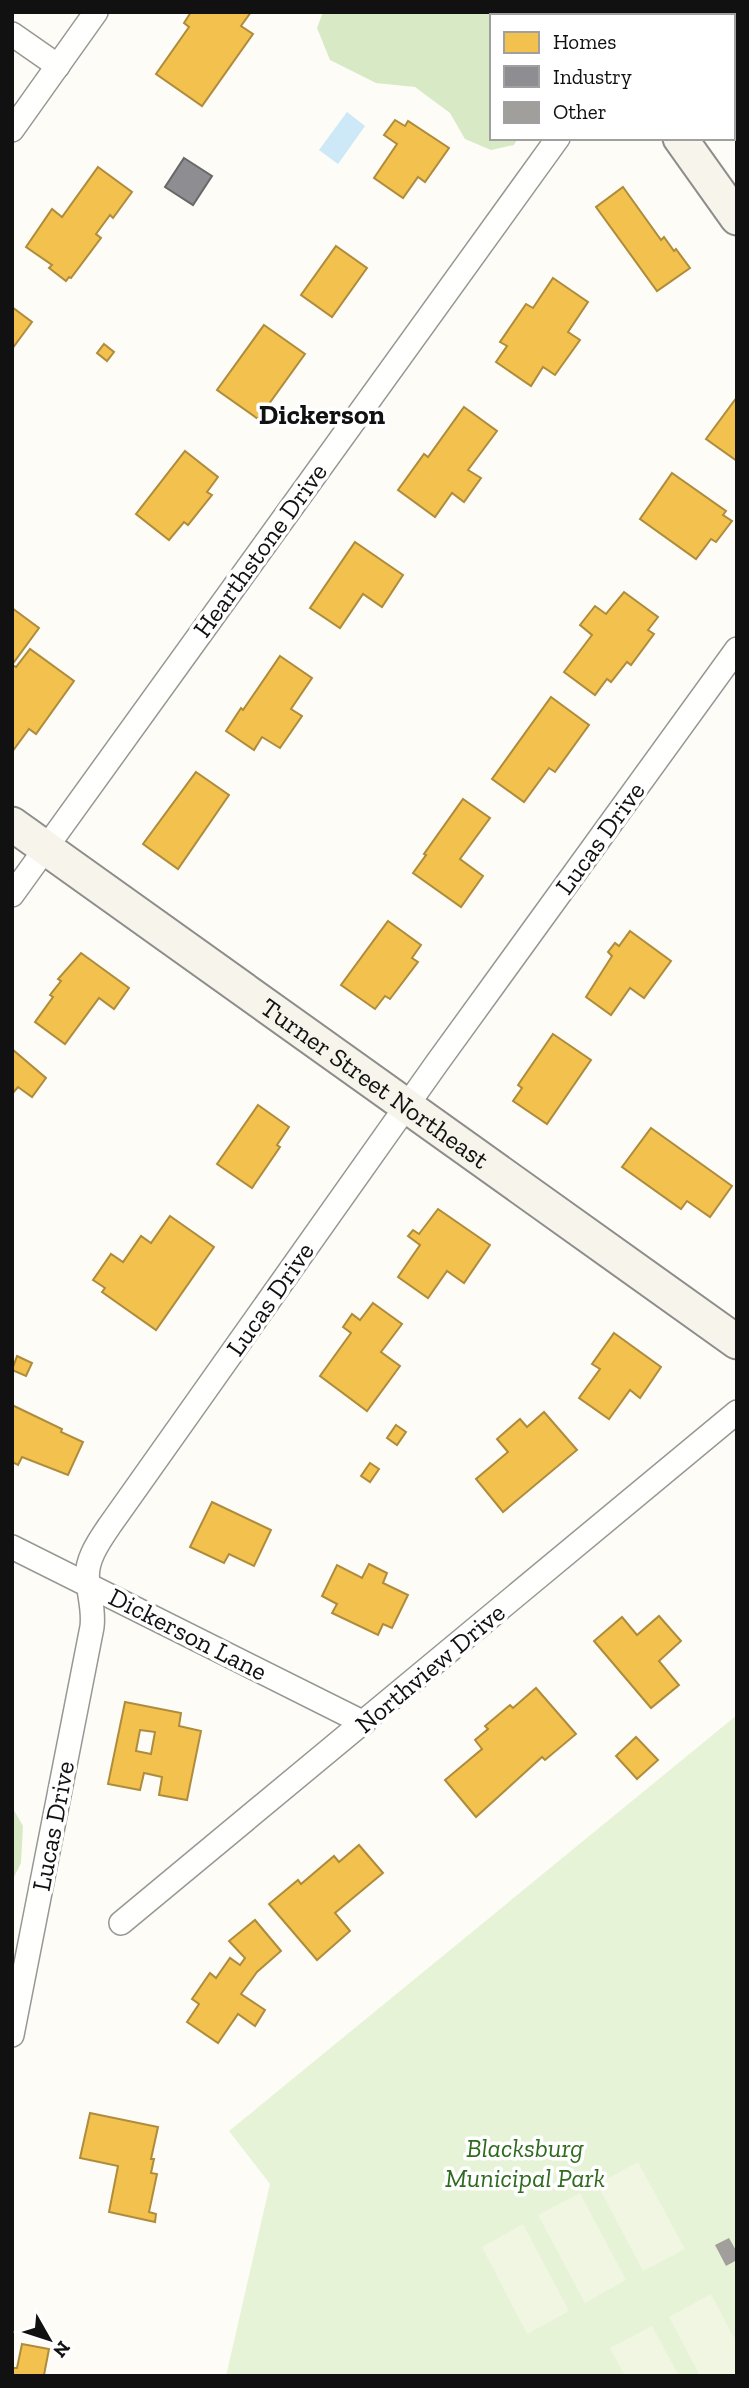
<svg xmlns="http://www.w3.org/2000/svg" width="749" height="2388" font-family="'Zilla Slab',serif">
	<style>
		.green { fill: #e7f3d7 }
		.forest { fill: #d8eac5 }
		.pitch { fill: #f0f6e1 }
		.water { fill: #cde8f7 }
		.homes { fill: #f2c14e; stroke: #ae8c3c; stroke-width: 2; fill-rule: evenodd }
		.industry { fill: #8d8d92; stroke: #68686b; stroke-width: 2 }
		.building { fill: #a19f9c }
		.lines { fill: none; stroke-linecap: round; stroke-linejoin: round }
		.street-casing { stroke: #979795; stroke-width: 26 }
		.secondary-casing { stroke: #8e8d8b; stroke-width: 37 }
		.street { stroke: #fffffe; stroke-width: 23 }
		.secondary { stroke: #f6f4eb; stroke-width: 33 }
		.labels { text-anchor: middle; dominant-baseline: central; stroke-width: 7; stroke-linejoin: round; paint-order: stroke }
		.street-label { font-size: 26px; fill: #111; stroke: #fff }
		.park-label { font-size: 26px; font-style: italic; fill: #2f6b1f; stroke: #fff }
		.neighbourhood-label { font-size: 28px; font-weight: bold; fill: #111; stroke: #fff }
	</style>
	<rect width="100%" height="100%" fill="#fdfcf7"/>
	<!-- green -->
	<path class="green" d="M737,1715V2376H226L270,2184L229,2131Z"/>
	<!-- forest -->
	<g class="forest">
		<path d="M323,12H566L567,16H492V138H518L514,145L491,150L465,139L450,113L415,87L376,83L330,60L317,28Z"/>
		<path d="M12,1807L23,1826L21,1863L12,1881Z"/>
	</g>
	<!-- pitch -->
	<g class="pitch">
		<path d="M638,2162L685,2249L643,2271L597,2184Z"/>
		<path d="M580,2193L626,2280L585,2303L538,2215Z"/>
		<path d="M523,2224L569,2311L527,2334L482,2247Z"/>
		<path d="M711,2294L737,2344V2376H700L669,2317Z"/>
		<path d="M652,2326L679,2376H625L610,2348Z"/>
	</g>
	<!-- water -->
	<path class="water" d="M347,112L365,126L338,164L319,150Z"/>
	<!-- homes -->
	<g class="homes">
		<path d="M191,12H251L241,26L253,34L202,106L156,74L189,27L184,23Z"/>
		<path d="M395,120L405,126L408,121L449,148L425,182L418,177L403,198L374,178L397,144L384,135Z"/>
		<path d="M98,167L132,192L113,218L110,215L96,234L101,238L71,278L69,277L66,281L49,268L52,265L26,247L52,209L62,217Z"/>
		<path d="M623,187L661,240L664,237L674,251L676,249L690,268L657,291L596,207Z"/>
		<path d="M336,246L367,268L332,317L301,295Z"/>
		<path d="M553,278L588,302L568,332L580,340L555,375L543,367L531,386L496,362L507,346L500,342L526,304L533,308Z"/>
		<path d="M12,307L32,322L12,349Z"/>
		<path d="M264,325L305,354L258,419L217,390Z"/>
		<path d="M104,344L114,352L107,361L97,353Z"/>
		<path d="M737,397V461L706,439Z"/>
		<path d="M464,407L497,431L468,470L481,478L464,502L452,493L435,517L398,490L424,454L428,457Z"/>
		<path d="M185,451L218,477L207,492L212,495L188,525L184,522L169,540L136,514Z"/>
		<path d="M672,473L726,511L723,515L732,521L716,542L711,539L696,559L640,519Z"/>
		<path d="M355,542L403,575L382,607L363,594L340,628L310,608Z"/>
		<path d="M624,592L658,617L648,630L654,634L631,665L627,662L611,682L607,679L595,695L564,672L592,635L580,625L595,606L606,614Z"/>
		<path d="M12,608L39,628L12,665L16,667L30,649L74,681L36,734L29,729L12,752Z"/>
		<path d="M280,656L312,678L291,709L302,716L280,748L262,737L254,750L226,731L241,708L243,710Z"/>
		<path d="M551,697L589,725L555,772L549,768L524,802L492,779Z"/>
		<path d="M196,772L229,795L178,869L143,844Z"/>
		<path d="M463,799L490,818L460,859L483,876L461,907L413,873L426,855L424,854Z"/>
		<path d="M388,921L421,945L412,958L418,962L390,999L385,996L375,1009L341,985Z"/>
		<path d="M630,931L671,961L644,998L630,988L611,1015L586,997L612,956L608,952L615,943L619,946Z"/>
		<path d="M81,953L129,988L114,1009L99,998L65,1044L35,1022L53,997L50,995L61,981L58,979Z"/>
		<path d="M553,1034L591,1060L547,1124L513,1101L522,1088L518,1085Z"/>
		<path d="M12,1049L46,1078L32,1097L18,1087L12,1094Z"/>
		<path d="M258,1105L289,1127L277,1145L280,1147L252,1188L217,1164Z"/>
		<path d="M651,1128L732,1186L710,1217L687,1201L681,1209L622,1167Z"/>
		<path d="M438,1209L490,1245L464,1283L447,1271L428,1298L398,1277L420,1245L408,1236L413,1230L419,1234Z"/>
		<path d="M170,1216L214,1247L156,1330L102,1292L105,1288L93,1280L111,1254L123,1262L141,1236L151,1243Z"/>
		<path d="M373,1303L402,1324L381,1352L400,1366L367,1411L320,1376L351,1333L343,1327L352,1314L360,1320Z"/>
		<path d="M614,1333L661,1367L640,1398L630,1390L609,1419L579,1398L600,1369L592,1364Z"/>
		<path d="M17,1356L32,1363L26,1376L12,1370Z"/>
		<path d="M12,1405L62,1429L61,1432L83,1442L68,1475L22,1457L18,1465L12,1462Z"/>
		<path d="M544,1412L577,1450L503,1512L476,1479L508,1452L497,1439L520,1419L527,1427Z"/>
		<path d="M396,1425L406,1432L397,1445L387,1438Z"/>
		<path d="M370,1463L379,1469L370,1482L361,1476Z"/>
		<path d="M212,1502L271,1530L254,1566L229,1554L224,1563L190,1547Z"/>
		<path d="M369,1564L387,1573L383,1583L408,1595L392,1628L383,1624L378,1635L332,1613L337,1604L322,1596L337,1565L362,1578Z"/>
		<path d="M659,1616L681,1641L659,1661L679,1685L651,1708L594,1641L622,1617L637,1635Z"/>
		<path d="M536,1688L576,1734L545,1760L542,1757L476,1817L445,1780L482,1749L475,1740L488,1729L485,1726L510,1705L513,1708Z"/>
		<path d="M125,1702L181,1713L179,1726L201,1731L187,1800L159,1795L162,1777L144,1773L140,1790L108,1784ZM140,1730L155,1732L151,1754L136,1751Z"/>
		<path d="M636,1737L658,1760L637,1779L616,1756Z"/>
		<path d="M359,1845L383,1873L335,1913L350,1931L317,1960L269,1904L298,1880L301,1884L334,1856L339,1862Z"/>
		<path d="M255,1920L281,1951L257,1972L241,1994L265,2010L255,2026L238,2014L218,2043L187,2022L199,2004L192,1999L210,1973L216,1978L230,1958L240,1965L245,1958L229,1941Z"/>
		<path d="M90,2113L158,2127L151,2159H154L151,2173L157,2174L149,2212L156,2214L155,2222L109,2212L118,2166L80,2158Z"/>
		<path d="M22,2344L49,2349L44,2375L46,2376H12L13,2368H17Z"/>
	</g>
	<!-- industry -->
	<path class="industry" d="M184,158L212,176L193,205L165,187Z"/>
	<!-- building -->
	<path class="building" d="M729,2238L737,2252V2260L726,2266L715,2245Z"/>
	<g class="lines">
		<defs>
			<g id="street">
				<path d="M12,34L58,66"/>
				<path d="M12,130L96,12"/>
				<path d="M12,895L558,138"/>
				<path d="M12,1547L364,1723"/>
				<path d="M121,1923L737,1412"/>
				<path d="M12,2035L92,1627C94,1611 90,1599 88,1582C84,1562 99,1541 110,1525L437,1063L737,649"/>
			</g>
			<g id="secondary">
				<path d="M596,12L598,16"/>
				<path d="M680,138L737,218"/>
				<path id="s1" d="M12,824L737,1342"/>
			</g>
		</defs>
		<!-- street casing -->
		<use href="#street" class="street-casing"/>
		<!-- secondary casing -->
		<use href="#secondary" class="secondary-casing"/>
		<!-- street -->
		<use href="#street" class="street"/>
		<!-- secondary -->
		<use href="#secondary" class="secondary"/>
	</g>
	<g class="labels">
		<!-- street labels -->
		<g class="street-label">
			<text transform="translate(260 550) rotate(-54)">Hearthstone Drive</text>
			<text transform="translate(600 838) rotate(-54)">Lucas Drive</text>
			<text stroke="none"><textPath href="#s1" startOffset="446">Turner Street Northeast</textPath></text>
			<text transform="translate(270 1299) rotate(-55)">Lucas Drive</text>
			<text transform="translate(188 1634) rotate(27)">Dickerson Lane</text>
			<text transform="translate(430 1668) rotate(-40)">Northview Drive</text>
			<text transform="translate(53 1826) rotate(-79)">Lucas Drive</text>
		</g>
		<!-- park labels -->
		<g class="park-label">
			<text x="525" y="2148">Blacksburg<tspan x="525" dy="30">Municipal Park</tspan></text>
		</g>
		<!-- neighbourhood labels -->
		<g class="neighbourhood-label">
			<text x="322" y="414">Dickerson</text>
		</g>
	</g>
	<!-- border -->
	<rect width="749" height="2388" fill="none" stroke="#111111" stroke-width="28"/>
	<!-- legend -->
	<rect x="490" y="14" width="245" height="126" fill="#ffffff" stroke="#a0a0a0" stroke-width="2"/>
	<rect x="504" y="32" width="35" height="21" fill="#f2c14e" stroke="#a0a0a0" stroke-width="2"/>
	<text x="553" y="49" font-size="21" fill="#111111">Homes</text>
	<rect x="504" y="66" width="35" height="21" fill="#8d8d92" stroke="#a0a0a0" stroke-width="2"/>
	<text x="553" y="84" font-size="21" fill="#111111">Industry</text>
	<rect x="504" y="102" width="35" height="21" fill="#a19f9c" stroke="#a0a0a0" stroke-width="2"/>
	<text x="553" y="119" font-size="21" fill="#111111">Other</text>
	<!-- north arrow -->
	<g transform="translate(49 2339) rotate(129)" stroke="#ffffff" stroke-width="5" paint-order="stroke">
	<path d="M0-5L12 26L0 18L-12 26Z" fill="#111111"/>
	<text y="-10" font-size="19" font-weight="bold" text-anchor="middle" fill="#111111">N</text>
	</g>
</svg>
